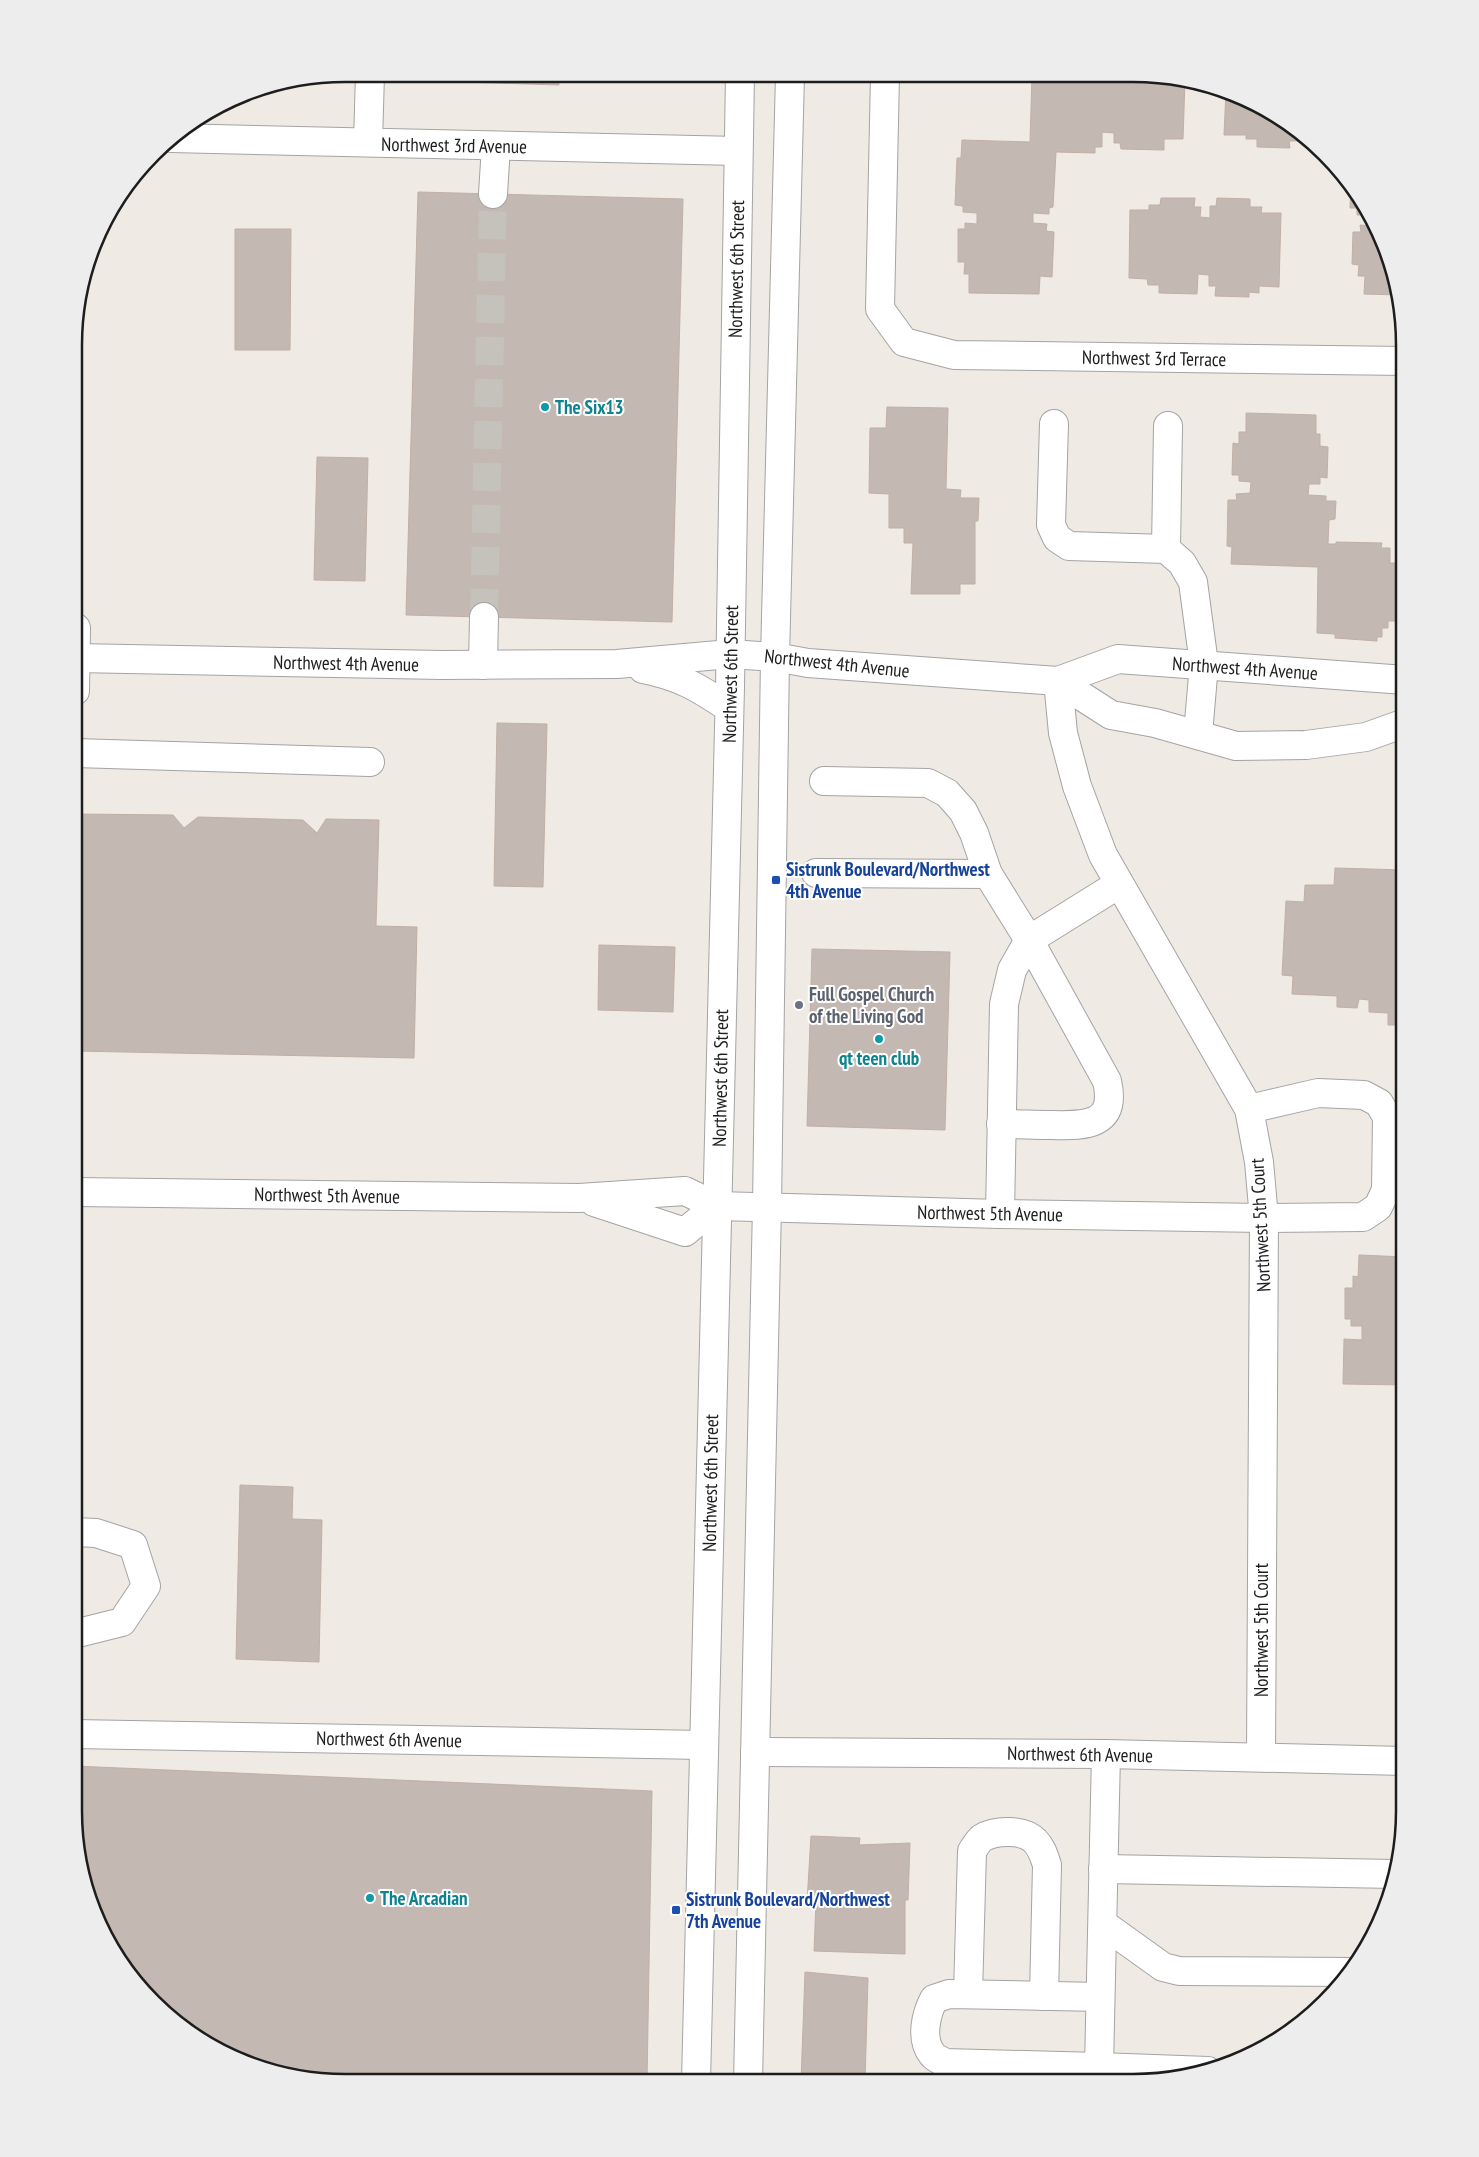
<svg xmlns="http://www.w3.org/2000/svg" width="1479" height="2157" font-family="'PT Sans Narrow',sans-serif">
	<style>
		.building { fill: #c3b9b2; stroke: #c1afa5 }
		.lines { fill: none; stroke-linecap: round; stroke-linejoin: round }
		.minor-tunnel { stroke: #c5c1bb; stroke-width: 28; stroke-dasharray: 28 14; stroke-linecap: butt }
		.minor-casing { stroke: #a4a4a4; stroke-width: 30 }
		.minor { stroke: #fff; stroke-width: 28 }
		.culture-dot { fill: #0f9aa8; stroke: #fff; stroke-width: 2 }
		.transit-dot { fill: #1a4fb4; stroke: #fff; stroke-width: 2 }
		.worship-dot { fill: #6b7280; stroke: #fff; stroke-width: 2 }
		.labels { text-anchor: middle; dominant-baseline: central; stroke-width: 4; stroke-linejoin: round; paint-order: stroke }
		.street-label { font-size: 19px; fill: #1d1d1d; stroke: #fff }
		.culture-label { font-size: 19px; font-weight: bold; fill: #0d838f; stroke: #fff; text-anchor: start }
		.transit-label { font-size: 19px; font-weight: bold; fill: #164399; stroke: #fff; text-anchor: start }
		.worship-label { font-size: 19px; font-weight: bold; fill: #5b616d; stroke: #fff; text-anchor: start }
		.rim { fill: none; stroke: #1d1d1d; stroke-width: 2.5 }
	</style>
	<rect width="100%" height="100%" fill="#efeae3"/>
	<!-- building -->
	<g class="building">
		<path d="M396,74H559V85L396,80Z"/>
		<path d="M1032,76H1169L1185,80L1183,139H1164V150L1121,149L1120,143H1114V133L1102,132V147H1095V153L1056,152L1053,207L1049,208V214L1033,213V223L1047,224L1046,231L1054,232L1052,277L1040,276L1039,294L969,293V274H964L965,262H958V229H965V223L977,224V213L963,212V206L955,205L957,158H961L962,140L1030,142Z"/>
		<path d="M1226,91L1237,94L1299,130L1297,141H1289L1290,148L1257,147V139H1246V135H1224Z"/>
		<path d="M1314,145L1324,155L1314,154Z"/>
		<path d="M1351,183L1371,215H1357V208H1350Z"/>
		<path d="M418,192L683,199L672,622L406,615Z"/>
		<path d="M1161,198H1195L1194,207H1201L1200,217L1210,218V206H1216L1217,198L1250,199V207H1262L1261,213H1281L1279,287L1259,286V293L1249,292V297L1215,296L1216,286H1209V275L1198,274L1197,294L1159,293V285H1148L1147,279L1129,278L1130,210H1149V205H1160Z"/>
		<path d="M1371,215L1377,225L1400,295L1364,294L1365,276H1358L1359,265L1352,264L1353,232H1361L1360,225L1371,226Z"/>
		<path d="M235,229H291L290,350H235Z"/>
		<path d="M887,407L948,408L946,489L961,490L960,498H979L978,521H975V584H960V594H911L913,543H904V528H889V494L869,493L870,428H886Z"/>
		<path d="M1246,413L1316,415V434H1320V446L1328,447L1327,478L1320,477V484H1309L1308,495L1326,496V501H1336L1335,519L1329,520L1328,544H1336V542L1382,543L1381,548H1390V563H1401L1402,552H1405V635V632H1398L1399,621H1388V628H1382V637H1377V641L1335,638V634L1317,633L1318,567L1231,564L1232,547L1227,546L1228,500H1237L1236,494L1250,493L1251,482L1239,481V475H1232L1233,443L1239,444V432H1246Z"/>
		<path d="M317,457L368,458L365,581L314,580Z"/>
		<path d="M497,723L547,724L543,887L494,886Z"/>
		<path d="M75,814L173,815L184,828L198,817L303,820L317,833L326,819L379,820L376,926L417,927L414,1058L75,1051Z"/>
		<path d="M1335,868L1405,870V1025H1388V1013L1369,1012V1000L1359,999L1357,1008L1337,1007V996L1292,994L1293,976L1282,975L1286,901L1304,902L1305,885H1334Z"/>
		<path d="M599,945L675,947L673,1012L598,1010Z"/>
		<path d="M812,949L950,952L945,1130L807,1126Z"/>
		<path d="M1359,1255L1405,1257V1385L1343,1384L1344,1339L1362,1340V1326H1351V1319H1345V1288H1353V1276L1358,1277Z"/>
		<path d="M240,1485L293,1487L292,1519L322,1520L319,1662L236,1659Z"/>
		<path d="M74,1766L652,1791L647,2082L310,2081L242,2063L180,2027L141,1991L102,1932L79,1865L74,1812Z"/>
		<path d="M811,1836L860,1838L859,1845L910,1843L908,1900H905V1954L814,1951L816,1902H807Z"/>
		<path d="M805,1972L868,1978L865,2082H801Z"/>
	</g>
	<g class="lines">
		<!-- minor-tunnel -->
		<path class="minor-tunnel" d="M484,617L493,194"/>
		<defs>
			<g id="minor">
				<path d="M885,75L880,309L904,342L954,355L1405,361"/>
				<path d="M171,138L738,151"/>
				<path d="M368,142L370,74"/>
				<path d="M493,194L496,146"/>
				<path d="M1054,424L1051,525L1057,538L1069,546L1166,549"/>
				<path d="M1168,426L1166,549L1182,563L1193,582L1204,664L1198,734"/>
				<path d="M76,658L442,665L617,664L730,654L775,657L808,663L1058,681L1118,659L1405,680"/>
				<path d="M483,665L484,617"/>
				<path d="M643,669C680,676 699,688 729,708"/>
				<path d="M1058,681L1063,733L1077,786L1103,855L1249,1109L1259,1162L1264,1218L1261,1756"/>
				<path d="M1058,681L1111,715L1155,723L1236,746L1306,745L1366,737L1405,723"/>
				<path d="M75,691L76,628"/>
				<path d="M75,753L370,762"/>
				<path d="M824,781L928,783L947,793L963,811L974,833L988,874"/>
				<path d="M816,873L988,874L1029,940L1107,1081C1117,1125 1087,1126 1052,1125C1035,1125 1018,1124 1001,1124"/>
				<path d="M75,1192L579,1198L685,1191L716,1206L1000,1214L1264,1218L1363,1217L1378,1207L1386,1190L1387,1117L1379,1103L1364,1095L1318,1093L1249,1109"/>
				<path d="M594,1202L685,1232L716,1206"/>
				<path d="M1000,1214L1004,1004L1012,970L1029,940L1119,884"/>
				<path d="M74,1634L122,1622L146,1586L133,1545L96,1533L74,1532"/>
				<path d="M74,1734L704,1745"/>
				<path d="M755,1752L1106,1754L1405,1761"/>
				<path d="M1103,1869L1396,1874"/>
				<path d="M1103,1924L1163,1967L1179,1971L1351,1972"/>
				<path d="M968,1994L972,1851C975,1847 978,1841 982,1838C995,1830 1024,1829 1035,1841C1042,1848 1044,1856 1047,1865L1044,1996"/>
				<path d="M1100,1997L949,1994L934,1999C926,2014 920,2039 932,2054C934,2058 941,2060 945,2063L1099,2067L1106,1754"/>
				<path d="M1099,2067L1208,2071"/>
				<path d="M696,2082L730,687L740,75"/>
				<path d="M748,2082L767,1206L775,657L790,75"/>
			</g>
		</defs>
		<!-- minor casing -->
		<use href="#minor" class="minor-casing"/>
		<!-- minor -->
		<use href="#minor" class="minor"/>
	</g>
	<!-- markers -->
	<g class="culture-dot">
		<circle cx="545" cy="407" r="5"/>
		<circle cx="879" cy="1039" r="5"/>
		<circle cx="370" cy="1898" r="5"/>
	</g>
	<g class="transit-dot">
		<rect x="771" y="875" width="10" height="10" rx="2.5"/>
		<rect x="671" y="1905" width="10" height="10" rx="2.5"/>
	</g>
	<circle class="worship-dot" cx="799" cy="1005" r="5"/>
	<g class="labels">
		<!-- street labels -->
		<g class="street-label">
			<text transform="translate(454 145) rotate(1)">Northwest 3rd Avenue</text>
			<text transform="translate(736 269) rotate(-89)">Northwest 6th Street</text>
			<text transform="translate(1154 358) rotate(1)">Northwest 3rd Terrace</text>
			<text transform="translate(346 663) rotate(1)">Northwest 4th Avenue</text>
			<text transform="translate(837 663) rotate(6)">Northwest 4th Avenue</text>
			<text transform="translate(1245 668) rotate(4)">Northwest 4th Avenue</text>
			<text transform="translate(730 674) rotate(-89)">Northwest 6th Street</text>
			<text transform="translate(720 1078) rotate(-89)">Northwest 6th Street</text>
			<text transform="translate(327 1195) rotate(1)">Northwest 5th Avenue</text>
			<text transform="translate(990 1213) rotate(1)">Northwest 5th Avenue</text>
			<text transform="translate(1260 1225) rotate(-93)">Northwest 5th Court</text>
			<text transform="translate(710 1483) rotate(-89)">Northwest 6th Street</text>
			<text transform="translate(1261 1630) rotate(-90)">Northwest 5th Court</text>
			<text transform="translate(389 1739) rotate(1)">Northwest 6th Avenue</text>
			<text transform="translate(1080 1754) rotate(1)">Northwest 6th Avenue</text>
		</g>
		<!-- culture labels -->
		<g class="culture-label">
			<text x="555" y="407">The Six13</text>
			<text x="879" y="1058" text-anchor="middle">qt teen club</text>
			<text x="380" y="1898">The Arcadian</text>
		</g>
		<!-- transit labels -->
		<g class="transit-label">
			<text x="786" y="869">Sistrunk Boulevard/Northwest<tspan x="786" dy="22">4th Avenue</tspan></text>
			<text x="686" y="1899">Sistrunk Boulevard/Northwest<tspan x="686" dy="22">7th Avenue</tspan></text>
		</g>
		<!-- worship labels -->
		<g class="worship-label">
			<text x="809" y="994">Full Gospel Church<tspan x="809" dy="22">of the Living God</tspan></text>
		</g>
	</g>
	<!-- crop -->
	<path d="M0 0H1479V2157H0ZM345 82H1133A263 263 0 0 1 1396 345V1811A263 263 0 0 1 1133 2074H345A263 263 0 0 1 82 1811V345A263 263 0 0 1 345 82Z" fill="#ededed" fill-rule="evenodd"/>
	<path class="rim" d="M345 82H1133A263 263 0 0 1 1396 345V1811A263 263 0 0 1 1133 2074H345A263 263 0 0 1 82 1811V345A263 263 0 0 1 345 82Z"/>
</svg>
